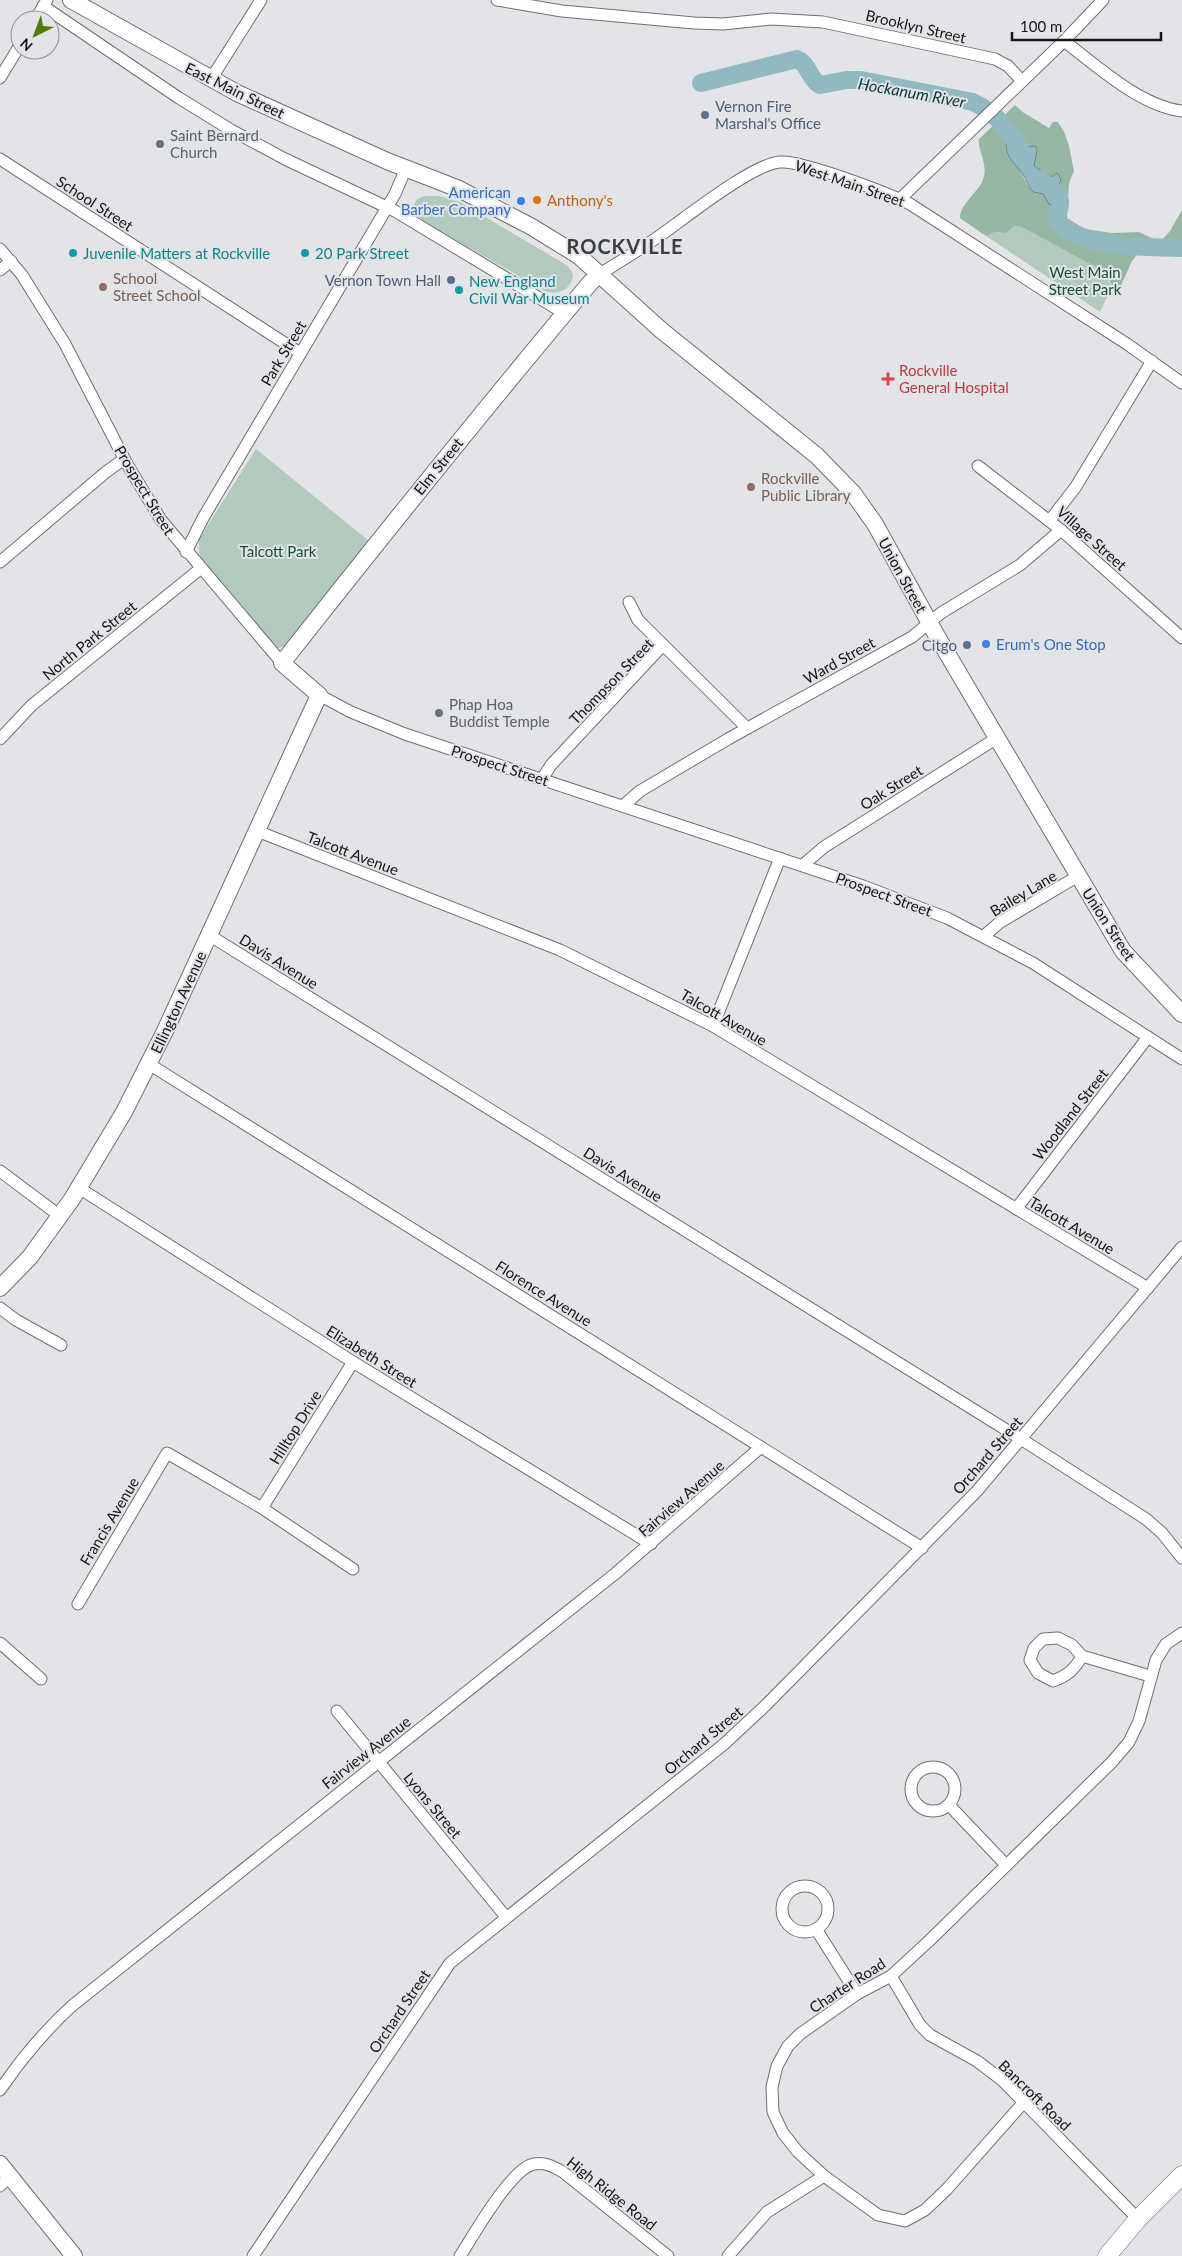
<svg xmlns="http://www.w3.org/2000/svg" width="1182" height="2256" font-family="Lato,sans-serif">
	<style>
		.green { fill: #b2cabc }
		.forest { fill: #96b6a4; fill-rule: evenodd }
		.water { fill: #91b9c0; stroke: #6c888d }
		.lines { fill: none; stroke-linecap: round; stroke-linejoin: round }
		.river { stroke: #91b9c0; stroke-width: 18 }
		.street-casing { stroke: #6d6f71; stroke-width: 13 }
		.secondary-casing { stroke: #6d6f71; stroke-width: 18 }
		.primary-casing { stroke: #6d6f71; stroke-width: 19 }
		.street { stroke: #fff; stroke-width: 11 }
		.secondary { stroke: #fff; stroke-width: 16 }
		.primary { stroke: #fff; stroke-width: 18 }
		.service-dot { fill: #5c6f8a; stroke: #e2e4e7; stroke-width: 2 }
		.worship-dot { fill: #6b7280; stroke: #e2e4e7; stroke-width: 2 }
		.food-dot { fill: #e8710a; stroke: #e2e4e7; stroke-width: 2 }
		.shop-dot { fill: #3f7fe0; stroke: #e2e4e7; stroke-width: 2 }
		.culture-dot { fill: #0f9aa8; stroke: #e2e4e7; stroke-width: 2 }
		.education-dot { fill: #8d6e63; stroke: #e2e4e7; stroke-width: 2 }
		.health-dot { fill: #e0444e; stroke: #e2e4e7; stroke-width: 2 }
		.labels { text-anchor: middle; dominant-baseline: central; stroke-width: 4; stroke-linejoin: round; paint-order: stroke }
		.street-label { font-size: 15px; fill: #141415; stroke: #e2e4e7 }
		.service-label { font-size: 15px; fill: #4e5e75; stroke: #e2e4e7; text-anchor: end }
		.worship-label { font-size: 15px; fill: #5b616d; stroke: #e2e4e7; text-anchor: start }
		.shop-label { font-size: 15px; fill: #366cbe; stroke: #e2e4e7; text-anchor: end }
		.food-label { font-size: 15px; fill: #c56008; stroke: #e2e4e7; text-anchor: start }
		.culture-label { font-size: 15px; fill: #0d838f; stroke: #e2e4e7; text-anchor: start }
		.park-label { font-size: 15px; fill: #154f36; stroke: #e2e4e7 }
		.education-label { font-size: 15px; fill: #785e54; stroke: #e2e4e7; text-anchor: start }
		.health-label { font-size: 15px; fill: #be3a42; stroke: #e2e4e7; text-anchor: start }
		.water-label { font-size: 16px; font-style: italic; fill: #0c343a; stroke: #e2e4e7 }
		.district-label { font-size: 20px; font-weight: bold; letter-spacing: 1px; fill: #3c3e40; stroke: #e2e4e7 }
	</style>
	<rect width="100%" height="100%" fill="#e2e4e7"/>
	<!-- green -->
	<g class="green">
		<path d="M424,196H439L460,202L568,266L573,274C572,289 559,296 545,291L424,222L418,216L413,207L417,199Z"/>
		<path d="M1020,225C1045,242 1102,260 1112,287L1100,312L986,236L995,232L1004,233L1014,226Z"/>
		<path d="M256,449L369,541L287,646L278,648L203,563L199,552V539Z"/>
	</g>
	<!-- forest -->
	<path class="forest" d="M1015,105L1024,113L1049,128L1053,122H1058L1064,132L1069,146L1074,171L1069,183L1067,218L1085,229L1112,233L1139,232L1160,242L1170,231L1182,210V257L1140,251L1132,261L1119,290L1115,292L1109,279L1098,268L1020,226H1014L1006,233L995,232L986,236L960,218C959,207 977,192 982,182C990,166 977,150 979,139ZM1013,136L1028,148L1034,146V166L1051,177L1055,174L1061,178L1053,205L1043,194L1034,193L1028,186L1021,172Z"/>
	<!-- water -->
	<path class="water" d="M1013,136L1028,147L1035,146L1037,150L1034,166L1051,177L1057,173L1061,179L1053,205L1049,204L1043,194L1033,192C1028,187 1027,180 1023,174C1016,165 996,148 1013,136Z"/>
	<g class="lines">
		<!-- river -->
		<g class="river">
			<path d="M701,83L797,59C809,64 809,79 820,85L847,80H861L973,102C996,113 1015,134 1024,158"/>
			<path d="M1039,179C1046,185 1062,193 1060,205C1059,211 1055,214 1057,221C1082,249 1147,247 1182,248"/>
		</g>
		<defs>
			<g id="street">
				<path d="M497,0L562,11L694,23L723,24L771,19L823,22L995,59L1008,66L1022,81"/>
				<path d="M43,6L179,98L231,130L285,159L395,211L564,313"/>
				<path d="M35,20L47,0"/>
				<path d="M1064,41C1097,66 1140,106 1182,111"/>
				<path d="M0,78L20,45"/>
				<path d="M211,79L261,0"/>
				<path d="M0,159L300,353"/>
				<path d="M900,199L1064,41L1103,0"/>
				<path d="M0,249L22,275L65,344L127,464L161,520L282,663"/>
				<path d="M0,270L11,261"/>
				<path d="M600,274C619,262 639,250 658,237C684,219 752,164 780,162C802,160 887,193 910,204L1127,344L1182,383"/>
				<path d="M978,466L1061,530L1182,638"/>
				<path d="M1050,520L1075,488L1152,361"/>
				<path d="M186,552L203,518L395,194L406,168"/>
				<path d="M0,562L106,472L124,459"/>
				<path d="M629,602L638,620L747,728"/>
				<path d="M319,695L351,712L405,734L863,886L947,918L1033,963L1182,1059"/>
				<path d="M0,739L32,705L200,569"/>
				<path d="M542,779L551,765L663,645"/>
				<path d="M624,805L640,791L728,739L912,637L941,613L1020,565L1061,530"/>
				<path d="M257,831L560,950L713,1026L1148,1288"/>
				<path d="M803,865L824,847L997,738"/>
				<path d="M209,935L1021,1439L1146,1519L1162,1533L1182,1558"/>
				<path d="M984,936L999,923L1078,876"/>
				<path d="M713,1026L780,858"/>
				<path d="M149,1064L922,1548"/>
				<path d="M0,1171L60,1216"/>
				<path d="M79,1188L353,1362L651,1544"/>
				<path d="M1016,1209L1148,1037"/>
				<path d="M0,1308L16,1320L61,1345"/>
				<path d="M262,1508L353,1362"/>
				<path d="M78,1604L167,1453L262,1508L353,1569"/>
				<path d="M0,1643L41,1679"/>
				<path d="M1082,1656C1075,1669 1067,1676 1053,1681L1038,1673L1030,1660L1034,1648L1043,1639L1058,1638L1072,1645L1082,1656L1150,1676"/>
				<path d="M337,1711L506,1917"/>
				<circle cx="933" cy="1789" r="22"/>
				<path d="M949,1805L1006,1865"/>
				<circle cx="805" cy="1909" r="23"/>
				<path d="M816,1929L857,1994"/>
				<path d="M891,1976L920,2025L930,2035L977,2061L1002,2080L1138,2219"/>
				<path d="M0,2090C22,2058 44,2031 73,2005L616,1573L761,1447"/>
				<path d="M1024,2102L947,2189L925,2210L905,2221L878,2215L824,2176L798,2152L783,2133L773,2112L772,2087L777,2066L788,2046L800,2034L857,1994L891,1976L930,1940L1112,1762L1129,1742L1139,1721L1156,1660L1166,1644L1182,1633"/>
				<path d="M0,2186L10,2176"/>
				<path d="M253,2256L450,1963L723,1745L766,1705L977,1491L1182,1247"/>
				<path d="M460,2256C474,2235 511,2168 534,2164C546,2162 554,2167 563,2172L668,2256"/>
				<path d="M728,2256L767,2212L824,2176"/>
			</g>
			<g id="secondary">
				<path d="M71,0L237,93L387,161L459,189L532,227L579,256L661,330L817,456L853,493L875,524L938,638L1123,951L1182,1014"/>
				<path d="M0,1288L30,1257L72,1199L124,1112L165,1031L319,695L282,663C383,535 485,408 590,283L600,274"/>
				<path d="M0,2164L74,2256"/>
			</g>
			<path id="primary" d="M1107,2256L1138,2219L1182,2175"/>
		</defs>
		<!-- street casing -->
		<use href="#street" class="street-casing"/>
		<!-- secondary casing -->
		<use href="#secondary" class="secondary-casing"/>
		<!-- primary casing -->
		<use href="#primary" class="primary-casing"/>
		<!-- street -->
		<use href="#street" class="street"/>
		<!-- secondary -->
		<use href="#secondary" class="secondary"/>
		<!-- primary -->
		<use href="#primary" class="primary"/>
	</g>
	<!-- markers -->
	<g class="service-dot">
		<circle cx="705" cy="115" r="5"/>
		<circle cx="451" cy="280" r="5"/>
		<circle cx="967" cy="645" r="5"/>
	</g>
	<g class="worship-dot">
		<circle cx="160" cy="144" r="5"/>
		<circle cx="439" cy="713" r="5"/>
	</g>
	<circle class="food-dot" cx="537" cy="200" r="5"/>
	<g class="shop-dot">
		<circle cx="521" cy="201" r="5"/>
		<circle cx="986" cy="644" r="5"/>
	</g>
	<g class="culture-dot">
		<circle cx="73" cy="253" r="5"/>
		<circle cx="305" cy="253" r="5"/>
		<circle cx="459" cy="290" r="5"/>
	</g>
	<g class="education-dot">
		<circle cx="103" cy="287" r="5"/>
		<circle cx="751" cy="487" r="5"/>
	</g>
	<path class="health-dot" d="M885.5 371.5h5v5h5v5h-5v5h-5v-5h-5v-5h5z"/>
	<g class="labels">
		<!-- street labels -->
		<g class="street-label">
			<text transform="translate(916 26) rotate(13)">Brooklyn Street</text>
			<text transform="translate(235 90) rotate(26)">East Main Street</text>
			<text transform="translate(850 183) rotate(19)">West Main Street</text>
			<text transform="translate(95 203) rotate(33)">School Street</text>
			<text transform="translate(283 353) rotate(-59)">Park Street</text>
			<text transform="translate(438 466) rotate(-51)">Elm Street</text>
			<text transform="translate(145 490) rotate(59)">Prospect Street</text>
			<text transform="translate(1092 538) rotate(42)">Village Street</text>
			<text transform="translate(903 575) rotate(61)">Union Street</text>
			<text transform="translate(89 640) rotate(-39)">North Park Street</text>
			<text transform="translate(839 660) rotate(-29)">Ward Street</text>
			<text transform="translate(611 681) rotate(-46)">Thompson Street</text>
			<text transform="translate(500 765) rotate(18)">Prospect Street</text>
			<text transform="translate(891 787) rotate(-32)">Oak Street</text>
			<text transform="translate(353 853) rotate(21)">Talcott Avenue</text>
			<text transform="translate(1023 893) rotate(-31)">Bailey Lane</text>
			<text transform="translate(884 894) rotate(20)">Prospect Street</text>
			<text transform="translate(1109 924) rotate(57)">Union Street</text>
			<text transform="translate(279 961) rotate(32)">Davis Avenue</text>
			<text transform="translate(178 1002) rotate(-65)">Ellington Avenue</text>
			<text transform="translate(724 1017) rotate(30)">Talcott Avenue</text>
			<text transform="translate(1070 1114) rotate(-52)">Woodland Street</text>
			<text transform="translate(623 1174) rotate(32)">Davis Avenue</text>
			<text transform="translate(1072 1225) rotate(31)">Talcott Avenue</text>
			<text transform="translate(544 1293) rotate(32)">Florence Avenue</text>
			<text transform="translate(372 1356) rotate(32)">Elizabeth Street</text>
			<text transform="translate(295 1427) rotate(-58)">Hilltop Drive</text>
			<text transform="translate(987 1455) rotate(-49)">Orchard Street</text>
			<text transform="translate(681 1498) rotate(-41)">Fairview Avenue</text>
			<text transform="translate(109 1521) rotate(-59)">Francis Avenue</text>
			<text transform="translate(703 1740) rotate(-40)">Orchard Street</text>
			<text transform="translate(366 1752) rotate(-38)">Fairview Avenue</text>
			<text transform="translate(433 1805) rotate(50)">Lyons Street</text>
			<text transform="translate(847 1985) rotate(-33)">Charter Road</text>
			<text transform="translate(399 2011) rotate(-56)">Orchard Street</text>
			<text transform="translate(1035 2095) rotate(44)">Bancroft Road</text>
			<text transform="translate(612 2193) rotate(38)">High Ridge Road</text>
		</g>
		<!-- service labels -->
		<g class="service-label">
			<text x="715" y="106" text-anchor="start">Vernon Fire<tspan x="715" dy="17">Marshal's Office</tspan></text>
			<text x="441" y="280">Vernon Town Hall</text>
			<text x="957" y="645">Citgo</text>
		</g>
		<!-- worship labels -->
		<g class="worship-label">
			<text x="170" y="135">Saint Bernard<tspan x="170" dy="17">Church</tspan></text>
			<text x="449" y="704">Phap Hoa<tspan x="449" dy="17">Buddist Temple</tspan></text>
		</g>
		<!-- shop labels -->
		<g class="shop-label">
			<text x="511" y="192">American<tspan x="511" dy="17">Barber Company</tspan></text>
			<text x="996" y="644" text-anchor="start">Erum's One Stop</text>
		</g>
		<!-- food labels -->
		<g class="food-label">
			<text x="547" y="200">Anthony's</text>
		</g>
		<!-- culture labels -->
		<g class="culture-label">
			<text x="83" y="253">Juvenile Matters at Rockville</text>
			<text x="315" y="253">20 Park Street</text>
			<text x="469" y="281">New England<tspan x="469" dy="17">Civil War Museum</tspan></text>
		</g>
		<!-- park labels -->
		<g class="park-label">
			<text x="1085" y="272">West Main<tspan x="1085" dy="17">Street Park</tspan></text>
			<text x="278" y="551">Talcott Park</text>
		</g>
		<!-- education labels -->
		<g class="education-label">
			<text x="113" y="278">School<tspan x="113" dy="17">Street School</tspan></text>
			<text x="761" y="478">Rockville<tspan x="761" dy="17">Public Library</tspan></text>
		</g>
		<!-- health labels -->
		<g class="health-label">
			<text x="899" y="370">Rockville<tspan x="899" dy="17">General Hospital</tspan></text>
		</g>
		<!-- water labels -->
		<g class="water-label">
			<text transform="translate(912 92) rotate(10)">Hockanum River</text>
		</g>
		<!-- district labels -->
		<g class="district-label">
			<text x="625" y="246">ROCKVILLE</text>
		</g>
	</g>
	<!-- north arrow -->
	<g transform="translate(35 35) rotate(222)"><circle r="24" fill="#e2e4e7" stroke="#909193"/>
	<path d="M0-4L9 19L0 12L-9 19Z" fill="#4e7d06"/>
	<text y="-8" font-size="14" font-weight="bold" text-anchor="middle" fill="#141415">N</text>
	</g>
	<!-- scale -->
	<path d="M1012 32v8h149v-8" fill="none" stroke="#141415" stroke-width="2.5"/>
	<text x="1020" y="32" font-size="15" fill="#141415" stroke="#e2e4e7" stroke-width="4" paint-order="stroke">100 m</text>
</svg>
